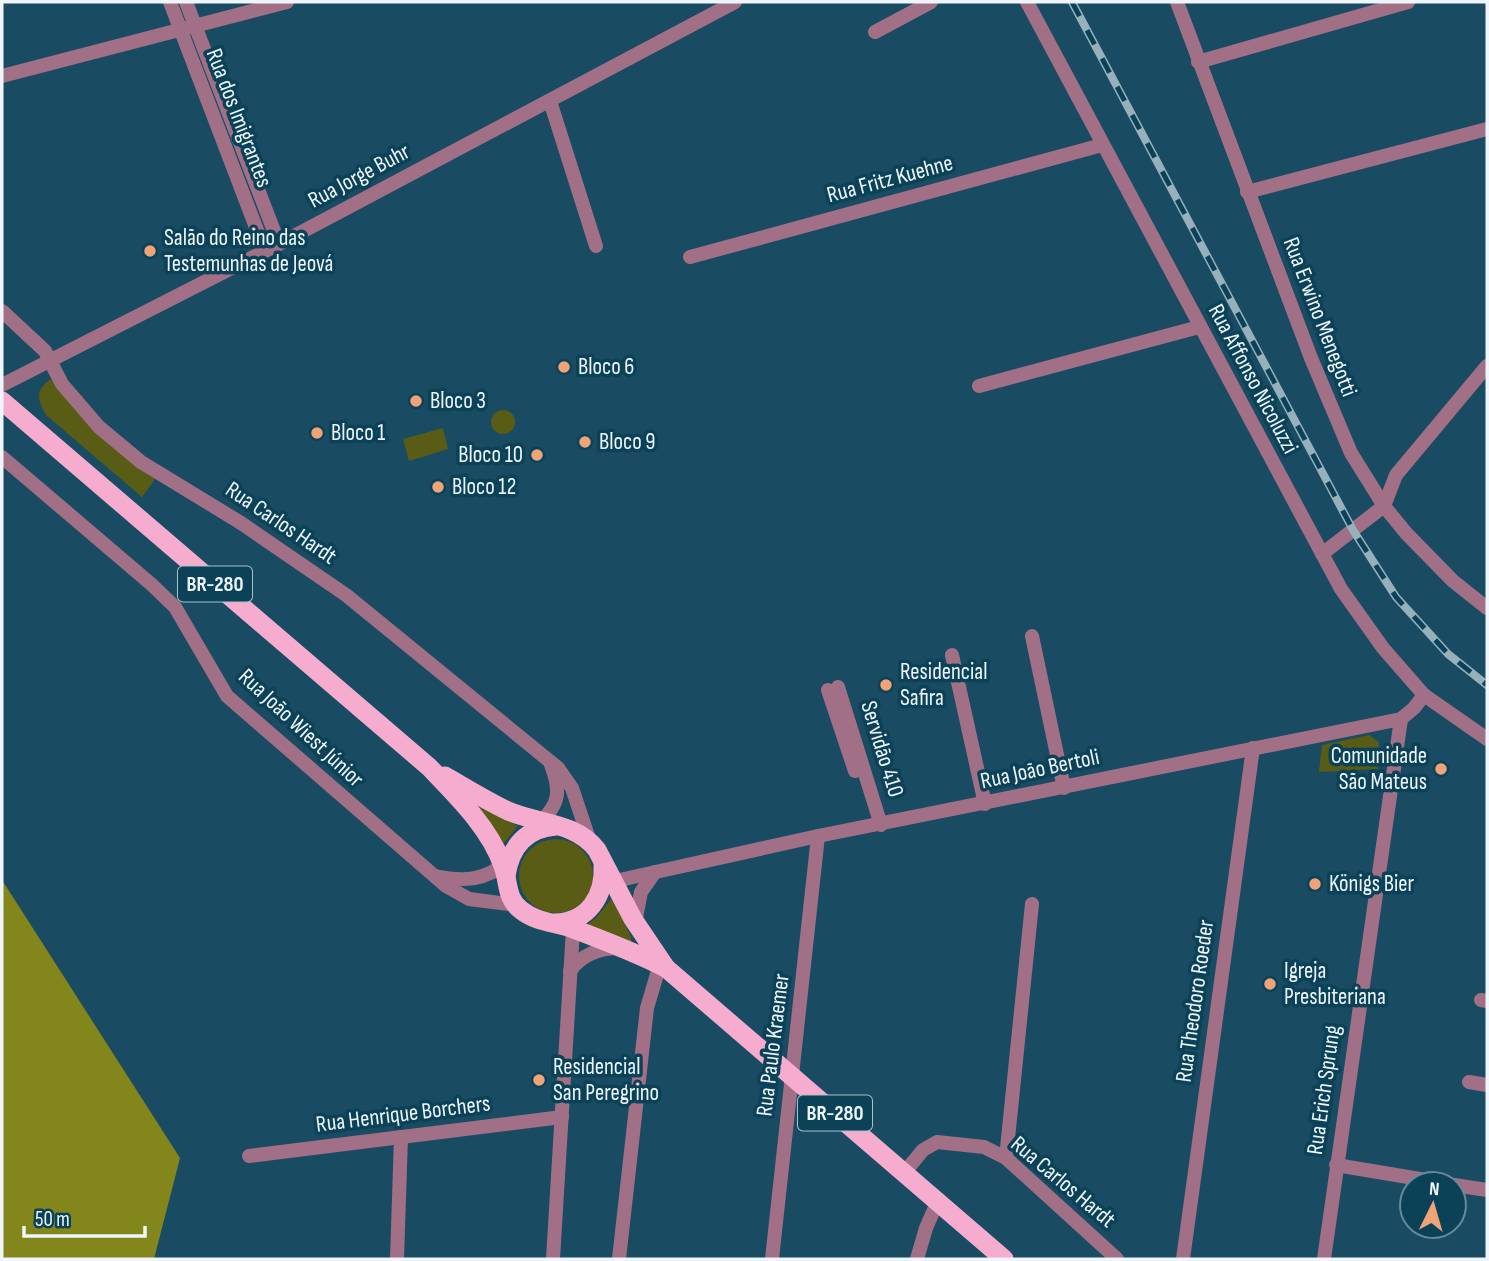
<svg xmlns="http://www.w3.org/2000/svg" width="1489" height="1261" font-family="'Sofia Sans Condensed',sans-serif">
	<style>
		.green { fill: #595c14 }
		.forest { fill: #83861a }
		.lines { fill: none; stroke-linecap: round; stroke-linejoin: round }
		.minor { stroke: #a27086; stroke-width: 14 }
		.tertiary { stroke: #a27086; stroke-width: 14 }
		.trunk { stroke: #f6acce; stroke-width: 19 }
		.rail-casing { stroke: #96b0bc; stroke-width: 8 }
		.rail { stroke: #0b4258; stroke-width: 5; stroke-dasharray: 16; stroke-linecap: butt }
		.poi-dot { fill: #efa376; stroke: #0b4258; stroke-width: 2.5 }
		.labels { text-anchor: middle; dominant-baseline: central; stroke-width: 7; stroke-linejoin: round; paint-order: stroke }
		.shield { fill: #0b4258; stroke: #aac0ca; stroke-width: 2 }
		.shield-label { font-size: 21px; font-weight: bold; fill: #eef6fb }
		.street-label { font-size: 23px; fill: #eef6fb; stroke: #0b4258 }
		.poi-label { font-size: 23px; fill: #eef6fb; stroke: #0b4258; text-anchor: start }
	</style>
	<rect width="100%" height="100%" fill="#194c63"/>
	<!-- green -->
	<g class="green">
		<path d="M51,379L61,393L158,475L142,497L46,415C37,399 35,390 51,379Z"/>
		<circle cx="503" cy="422" r="12"/>
		<path d="M443,428L448,449L409,461L403,439Z"/>
		<path d="M1369,735L1379,742L1378,769L1319,772L1322,745Z"/>
		<path d="M470,798L492,813L518,826L503,844Z"/>
		<circle cx="556" cy="876" r="37"/>
		<path d="M612,898L631,937V943L583,928L596,918Z"/>
	</g>
	<!-- forest -->
	<path class="forest" d="M2,880L180,1158L154,1259H2Z"/>
	<g class="lines">
		<!-- minor -->
		<g class="minor">
			<path d="M170,2L265,251"/>
			<path d="M186,2L279,244"/>
			<path d="M875,32L931,2"/>
			<path d="M1198,62L1408,2"/>
			<path d="M2,76L287,2"/>
			<path d="M550,101L596,246"/>
			<path d="M1247,192L1487,129"/>
			<path d="M690,257L1102,145"/>
			<path d="M2,311L45,351L62,384L99,427L141,462L241,523L346,595L558,768L572,788L590,842"/>
			<path d="M2,385L279,244L735,2"/>
			<path d="M979,386L1199,327"/>
			<path d="M2,457L151,584L175,607L227,696L446,886L469,899L516,905"/>
			<path d="M1384,506L1396,475L1487,366"/>
			<path d="M1032,636L1064,788"/>
			<path d="M952,655L985,804"/>
			<path d="M838,687L881,825"/>
			<path d="M828,690L855,771"/>
			<path d="M538,824C561,804 561,790 550,762"/>
			<path d="M435,876C464,882 486,881 509,860"/>
			<path d="M606,883L818,836L1401,719L1414,708L1424,695"/>
			<path d="M635,923L641,892L655,872"/>
			<path d="M570,971C582,954 599,948 620,948"/>
			<path d="M1481,1000L1487,1001"/>
			<path d="M1469,1082L1487,1085"/>
			<path d="M249,1156L562,1117"/>
			<path d="M1006,1158L1032,904"/>
			<path d="M1336,1165L1450,1184"/>
			<path d="M904,1173L923,1150L937,1142L984,1147L1006,1158L1117,1259"/>
			<path d="M1454,1185L1487,1190"/>
			<path d="M397,1259L401,1137"/>
			<path d="M553,1259L573,929L575,922"/>
			<path d="M619,1259L647,1008L660,964"/>
			<path d="M772,1259L818,836"/>
			<path d="M917,1259L926,1228L937,1203"/>
			<path d="M1183,1259L1253,748"/>
			<path d="M1324,1259L1401,719"/>
		</g>
		<!-- tertiary -->
		<g class="tertiary">
			<path d="M1027,2L1341,589L1383,648L1424,695L1487,739"/>
			<path d="M1177,2L1311,358L1351,453L1384,506L1406,533L1453,581L1487,608"/>
			<path d="M1322,554L1384,506"/>
		</g>
		<!-- trunk -->
		<g class="trunk">
			<path d="M2,401L429,767C456,795 490,828 503,866C509,882 506,899 521,910C536,922 553,922 571,928C603,940 635,952 666,968"/>
			<path d="M445,776C466,788 487,801 508,811C538,824 576,822 597,850L633,919L666,968L1004,1259"/>
			<path d="M506,876C510,848 525,828 556,826"/>
			<path d="M555,923C588,922 605,896 603,865"/>
		</g>
		<defs>
			<path id="rail" d="M1072,2L1353,530L1396,597L1448,654L1487,685"/>
		</defs>
		<!-- rail casing -->
		<use href="#rail" class="rail-casing"/>
		<!-- rail -->
		<use href="#rail" class="rail"/>
	</g>
	<!-- markers -->
	<g class="poi-dot">
		<circle cx="150" cy="251" r="7"/>
		<circle cx="564" cy="367" r="7"/>
		<circle cx="416" cy="401" r="7"/>
		<circle cx="317" cy="433" r="7"/>
		<circle cx="585" cy="442" r="7"/>
		<circle cx="537" cy="455" r="7"/>
		<circle cx="438" cy="487" r="7"/>
		<circle cx="886" cy="685" r="7"/>
		<circle cx="1441" cy="769" r="7"/>
		<circle cx="1315" cy="884" r="7"/>
		<circle cx="1270" cy="984" r="7"/>
		<circle cx="539" cy="1080" r="7"/>
	</g>
	<g class="labels">
		<!-- shield labels -->
		<g class="shield">
			<rect x="178" y="566.5" width="74" height="35" rx="5"/>
			<rect x="798" y="1095.5" width="74" height="35" rx="5"/>
		</g>
		<g class="shield-label">
			<text x="215" y="584">BR-280</text>
			<text x="835" y="1113">BR-280</text>
		</g>
		<!-- street labels -->
		<g class="street-label">
			<text transform="translate(239 118) rotate(69)">Rua dos Imigrantes</text>
			<text transform="translate(359 176) rotate(-28)">Rua Jorge Buhr</text>
			<text transform="translate(890 179) rotate(-15)">Rua Fritz Kuehne</text>
			<text transform="translate(1320 317) rotate(69)">Rua Erwino Menegotti</text>
			<text transform="translate(1253 379) rotate(62)">Rua Affonso Nicoluzzi</text>
			<text transform="translate(281 523) rotate(34)">Rua Carlos Hardt</text>
			<text transform="translate(301 728) rotate(43)">Rua João Wiest Júnior</text>
			<text transform="translate(882 749) rotate(73)">Servidão 410</text>
			<text transform="translate(1040 769) rotate(-12)">Rua João Bertoli</text>
			<text transform="translate(1195 1001) rotate(-82)">Rua Theodoro Roeder</text>
			<text transform="translate(773 1045) rotate(-83)">Rua Paulo Kraemer</text>
			<text transform="translate(1324 1090) rotate(-82)">Rua Erich Sprung</text>
			<text transform="translate(403 1114) rotate(-7)">Rua Henrique Borchers</text>
			<text transform="translate(1063 1182) rotate(40)">Rua Carlos Hardt</text>
		</g>
		<!-- poi labels -->
		<g class="poi-label">
			<text x="164" y="238">Salão do Reino das<tspan x="164" dy="26">Testemunhas de Jeová</tspan></text>
			<text x="578" y="367">Bloco 6</text>
			<text x="430" y="401">Bloco 3</text>
			<text x="331" y="433">Bloco 1</text>
			<text x="599" y="442">Bloco 9</text>
			<text x="523" y="455" text-anchor="end">Bloco 10</text>
			<text x="452" y="487">Bloco 12</text>
			<text x="900" y="672">Residencial<tspan x="900" dy="26">Safira</tspan></text>
			<text x="1427" y="756" text-anchor="end">Comunidade<tspan x="1427" dy="26">São Mateus</tspan></text>
			<text x="1329" y="884">Königs Bier</text>
			<text x="1284" y="971">Igreja<tspan x="1284" dy="26">Presbiteriana</tspan></text>
			<text x="553" y="1067">Residencial<tspan x="553" dy="26">San Peregrino</tspan></text>
		</g>
	</g>
	<!-- border -->
	<rect width="1489" height="1261" fill="none" stroke="#eef6fb" stroke-width="7"/>
	<!-- north arrow -->
	<g transform="translate(1433 1205) rotate(5)"><circle r="33" fill="#0b4258" stroke="#668a99" stroke-width="2"/>
	<path d="M0-5L12 26L0 18L-12 26Z" fill="#efa376"/>
	<text y="-10" font-size="19" font-weight="bold" text-anchor="middle" fill="#eef6fb">N</text>
	</g>
	<!-- scale -->
	<path d="M24 1226v10h121v-10" fill="none" stroke="#eef6fb" stroke-width="3.5"/>
	<text x="35" y="1226" font-size="21" fill="#eef6fb" stroke="#0b4258" stroke-width="5" paint-order="stroke">50 m</text>
</svg>
